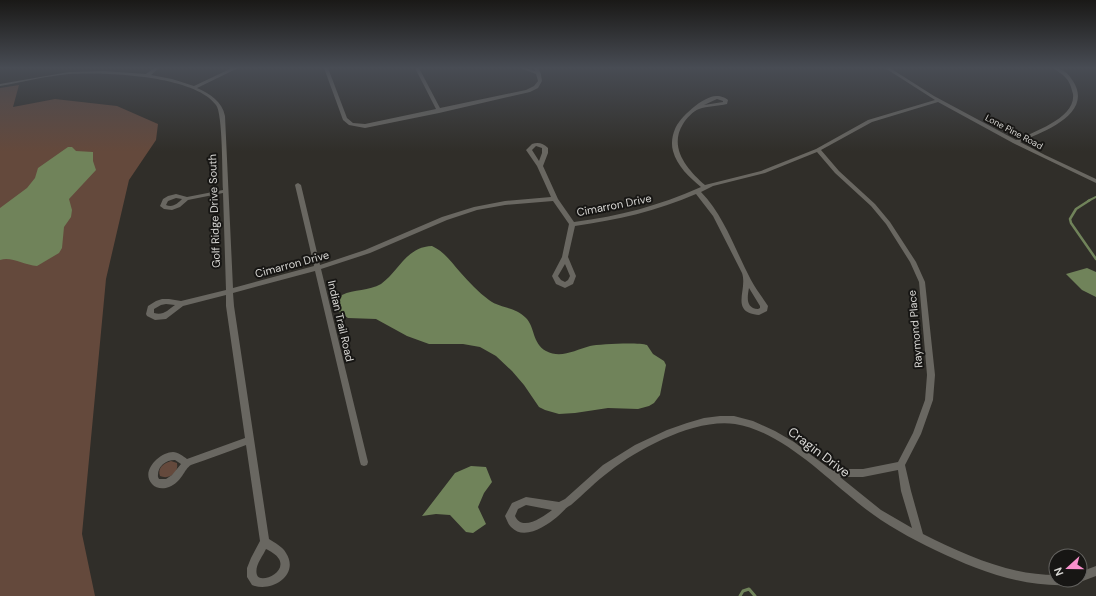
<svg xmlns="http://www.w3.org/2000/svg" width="1096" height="596" font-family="'DM Sans',sans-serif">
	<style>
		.green { fill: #64493c }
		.water { fill: #70835a }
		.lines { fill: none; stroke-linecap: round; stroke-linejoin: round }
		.stream-far2 { stroke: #70835a; stroke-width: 2 }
		.stream-far1 { stroke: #70835a; stroke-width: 2.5 }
		.stream { stroke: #70835a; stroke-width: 3 }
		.minor { fill: #696761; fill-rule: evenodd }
		.labels { text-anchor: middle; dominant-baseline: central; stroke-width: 4; stroke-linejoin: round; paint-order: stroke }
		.far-street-label { font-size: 9px; fill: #d7d6d3; stroke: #171614 }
		.street-label { font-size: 11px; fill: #d7d6d3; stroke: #171614 }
		.near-street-label { font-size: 13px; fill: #d7d6d3; stroke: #171614 }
	</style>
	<rect width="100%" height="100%" fill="#302e29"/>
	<!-- green -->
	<g class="green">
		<path d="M19,85L13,107L55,99L117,106L158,124L156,140L129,180L106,279L82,534L95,596H0V88Z"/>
		<path d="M171,461L177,463C179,473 169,480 160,476C157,468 164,463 171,461Z"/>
	</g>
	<!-- water -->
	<g class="water">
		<path d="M68,147H72L76,151L93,152V161L96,170L69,199L72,210L71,217L64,227L62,248L59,253L37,266C24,265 11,256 0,260V208L27,188L35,178L38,168Z"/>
		<path d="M432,246C445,252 451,262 460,272C469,282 478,292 489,300C501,309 514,306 526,318C535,327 532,343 546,351C561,359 575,350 590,346C599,344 639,342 647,345L653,354L664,361L666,365L660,395L654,403L649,406L638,409L608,408L575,413L559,414L545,410L539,407L524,385L512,371L496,356L480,347L463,344H429L407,336L376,319L348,318L338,311V305L342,295C354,289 369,291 381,284C399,271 406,247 432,246Z"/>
		<path d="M1087,268L1096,272V297L1082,290L1066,274Z"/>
		<path d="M471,466L486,467L492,482L484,493L478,507L486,524L473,533L466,532L450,515L436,514L422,516L455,473Z"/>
	</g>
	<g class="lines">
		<!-- stream-far2 -->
		<path class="stream-far2" d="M1088,201L1096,197"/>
		<!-- stream-far1 -->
		<path class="stream-far1" d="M1090,200L1076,209L1070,219L1071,223L1096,259"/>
		<!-- stream -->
		<path class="stream" d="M740,596L743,591L749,589L755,596"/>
		<!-- minor -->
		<g class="minor">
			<path d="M154,68H159L151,75L172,79L194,86L232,68H238L197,88C210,94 222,101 225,116L233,288L314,266L295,185L296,184L298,183L301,185L320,265L365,250L442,217L474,207L505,201L551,197L537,166L526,150L532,144C538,142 543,143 548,148V153L543,166L558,199L574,222C620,216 658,206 701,187C689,177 677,166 673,151C671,144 672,136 675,129C679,118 704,95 717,96C721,96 726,98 728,100L727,104C718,106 707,106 699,109C693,111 686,119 683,124C668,148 688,170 705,185L761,171L816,149L868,120L935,100L885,68H890L934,96L1016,140C1033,132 1076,118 1073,94C1071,87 1070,82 1065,77C1061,73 1057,71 1053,68C1062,68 1068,73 1073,81C1094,114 1043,132 1020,142L1045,155L1096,179V183L1013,143L938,102L872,122L821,150L839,171L875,204L890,222L916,262L925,282L935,375L933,400L921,434L905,465L911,491L923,534C965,555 1009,575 1056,575V580H1073L1072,584L1068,585C1020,587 977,570 935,550C908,537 881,522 858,503C823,475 780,431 735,424C696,418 639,448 610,471C596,481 584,494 571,505C565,508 562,513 557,517C546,526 524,541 511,527C508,524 507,520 505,516L512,503L526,497L559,502L565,499L603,465L635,445L667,430L687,423L704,418L720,416H734L753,421L775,431L794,442L830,469H863L898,462L913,433L925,400L927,375L919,282L910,262L886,224L871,206L835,173L817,152L765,173L713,186L701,192C725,217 735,250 751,280C756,289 762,297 768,306L767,311L759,315C729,312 748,290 742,273L713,216L696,194C657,211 617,220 575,226L568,257L576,276L573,284L565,288L556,284L552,276L562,257L569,224L553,201L505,205L477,210L447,220L370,253L321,269L368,462L367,465L364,466L361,465L360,462L315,271L233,293L234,306L269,539C275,543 283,547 286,553C300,575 272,593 252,585L247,577V568L251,558L260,541L246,445C234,450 221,454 208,459C203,461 196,463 191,465C184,469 182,482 169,487C164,489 156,489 152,484C140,471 160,452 173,452C178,452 183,456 187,459L245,438L226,306V295L183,306L166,319L155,320L147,316L146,314L148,306L156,301L162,299H169L181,301L226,290L223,193L188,200L180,207L172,210L164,209L160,206L163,199L168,196L176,194L187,197L223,190C222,175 223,114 216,105C194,75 104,72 69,74C46,76 23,82 0,86V84L69,72L104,71L146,74ZM717,99L723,101V102L704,105ZM536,146L542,148V153L539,161L532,150ZM176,198L182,199C178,203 173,208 166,205L168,201ZM565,264L570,276L568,280L565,282L561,280L558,276ZM749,288L760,306V308L758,309C746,308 747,298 749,288ZM166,304L175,305C168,310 163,316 154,313V309L161,305ZM175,460L181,464L172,475L166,479H159L158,477C157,467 165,460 175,460ZM898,470L901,491L912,528L881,510L840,477H863ZM526,505L552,510C543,517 522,532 515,516L518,509ZM266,549C270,551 276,554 279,559C287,573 260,584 257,575C254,566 263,556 266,549Z"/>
			<path d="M324,68H328L347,118L353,123L365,124L436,109L415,68H419L440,108L526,90L534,86L538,81L536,74L520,68H526L535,71L534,68H538L541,74V75L542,81L538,88L530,92L439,113L365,128L349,125L343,120Z"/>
			<path d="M1096,566V576L1080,582L1076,581L1080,580V572Z"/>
		</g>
	</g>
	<!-- sky -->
	<linearGradient id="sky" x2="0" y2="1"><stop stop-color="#1a1917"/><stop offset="0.45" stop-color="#484c54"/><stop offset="1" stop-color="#484c54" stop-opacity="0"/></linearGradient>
	<rect width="1096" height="151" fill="url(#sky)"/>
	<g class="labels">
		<!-- far-street labels -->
		<g class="far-street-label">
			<text transform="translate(1014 132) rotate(28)">Lone Pine Road</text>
		</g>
		<!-- street labels -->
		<g class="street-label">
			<text transform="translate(614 205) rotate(-11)">Cimarron Drive</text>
			<text transform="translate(214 211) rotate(-92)">Golf Ridge Drive South</text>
			<text transform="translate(292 264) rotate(-15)">Cimarron Drive</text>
			<text transform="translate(341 321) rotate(77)">Indian Trail Road</text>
			<text transform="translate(915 329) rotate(-95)">Raymond Place</text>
		</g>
		<!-- near-street labels -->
		<g class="near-street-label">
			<text transform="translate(819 452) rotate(37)">Cragin Drive</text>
		</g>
	</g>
	<!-- north arrow -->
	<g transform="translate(1068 568) rotate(249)"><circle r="19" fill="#171614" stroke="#646360"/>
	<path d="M0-3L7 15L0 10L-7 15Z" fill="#f890cc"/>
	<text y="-6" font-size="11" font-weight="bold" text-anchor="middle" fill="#d7d6d3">N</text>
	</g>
</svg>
